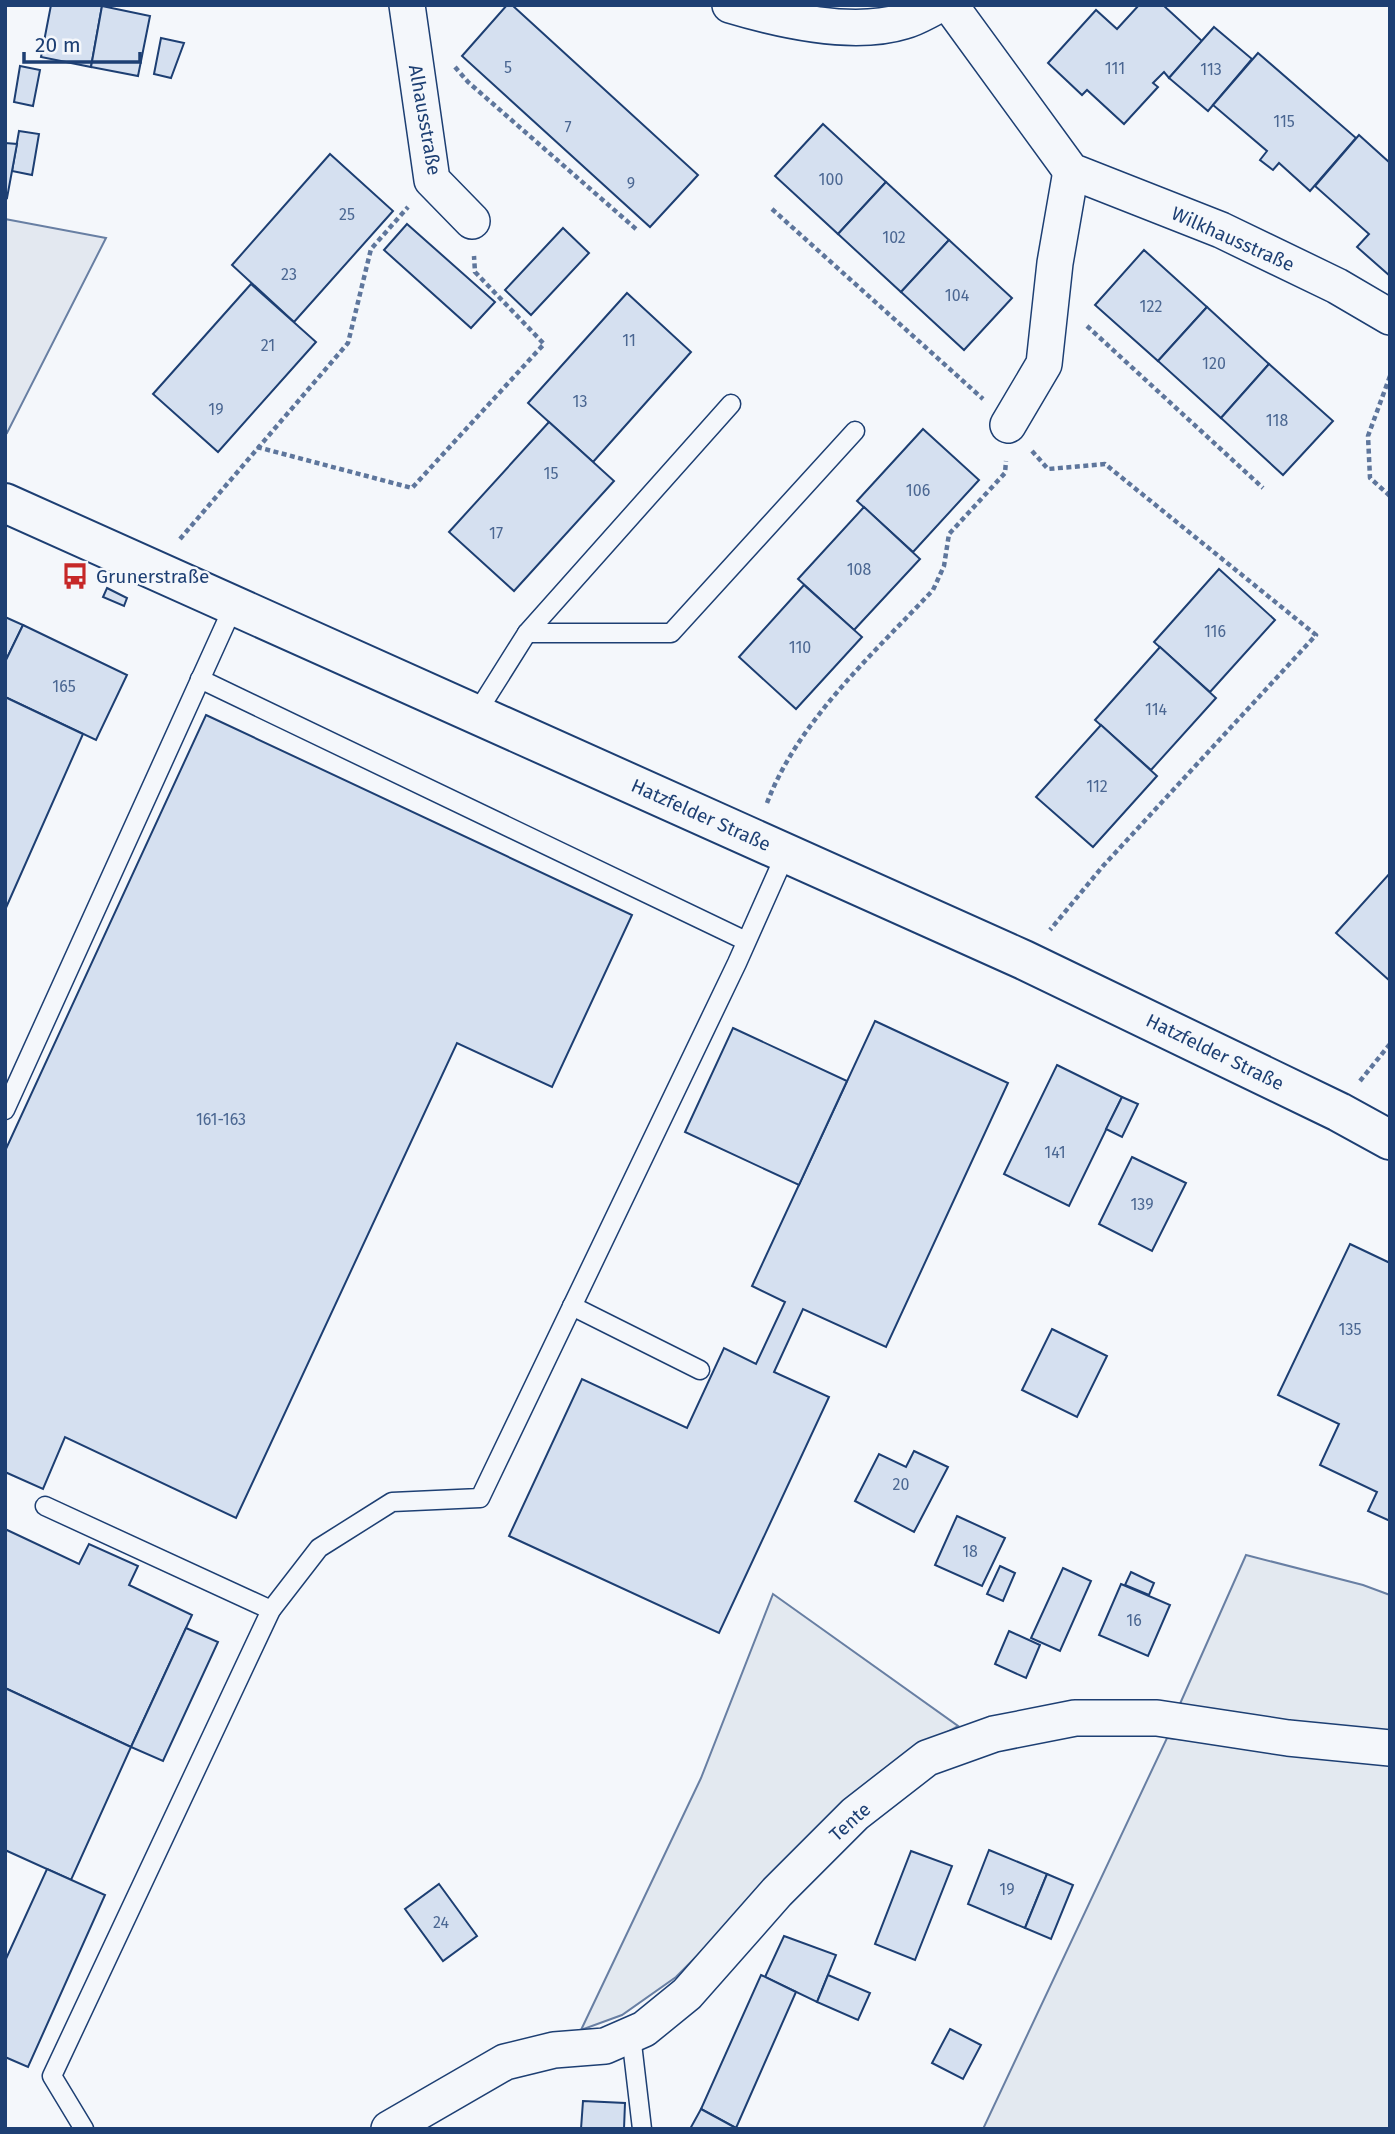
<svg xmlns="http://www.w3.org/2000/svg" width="1395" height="2134" font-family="'Fira Sans',sans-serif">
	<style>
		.green { fill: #e3e9f0; stroke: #687fa3; stroke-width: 2 }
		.parking { fill: #e3e8f0; stroke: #687fa3; stroke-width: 2 }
		.building { fill: #d5e0f0; stroke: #1d3f73; stroke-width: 2 }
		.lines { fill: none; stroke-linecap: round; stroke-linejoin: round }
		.service-casing { stroke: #1d3f73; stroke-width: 21 }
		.minor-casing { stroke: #1d3f73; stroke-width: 38 }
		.secondary-casing { stroke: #1d3f73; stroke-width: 42 }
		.path { stroke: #5e769c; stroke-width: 4.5; stroke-dasharray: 5 3.5; stroke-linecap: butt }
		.service { stroke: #f4f7fb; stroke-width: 18 }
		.minor { stroke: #f4f7fb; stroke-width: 35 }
		.secondary { stroke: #f4f7fb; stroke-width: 38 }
		.labels { text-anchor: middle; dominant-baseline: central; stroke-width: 5; stroke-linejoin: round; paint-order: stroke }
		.number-label { font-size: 16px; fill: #4b6792 }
		.street-label { font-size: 19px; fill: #1d3f73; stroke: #f4f7fb }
		.poi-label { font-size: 19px; fill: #1d3f73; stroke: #f4f7fb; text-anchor: start }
	</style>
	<rect width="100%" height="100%" fill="#f4f7fb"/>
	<!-- green -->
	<g class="green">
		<path d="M1246,1555L1363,1585L1390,1595V1735L1179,1706Z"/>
		<path d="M773,1594L958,1726L911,1752L773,1879L676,1977L622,2015L581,2030L701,1778Z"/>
		<path d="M1167,1738L1390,1759V2129H983Z"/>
	</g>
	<!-- parking -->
	<path class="parking" d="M5,219L106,238L7,433L5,432Z"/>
	<!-- building -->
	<g class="building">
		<path d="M51,5L102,6L91,67L41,57Z"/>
		<path d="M507,5H512L698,175L650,227L462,56Z"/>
		<path d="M1139,5H1163L1202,41L1169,78L1164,72L1153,83L1158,87L1124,124L1087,90L1082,95L1048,63L1096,10L1117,29Z"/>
		<path d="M102,6L150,16L138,76L91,67Z"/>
		<path d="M1214,27L1252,59L1208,111L1169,78Z"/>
		<path d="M161,38L184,43L171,78L154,74Z"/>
		<path d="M1258,53L1356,138L1310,191L1279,163L1273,170L1260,160L1267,151L1213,105Z"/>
		<path d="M20,66L40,70L33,106L14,102Z"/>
		<path d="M823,124L886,182L838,234L775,176Z"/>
		<path d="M19,131L39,134L32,175L12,171Z"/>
		<path d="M1359,135L1390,163V276L1357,247L1369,234L1315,186Z"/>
		<path d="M5,143L17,144L7,198L5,197Z"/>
		<path d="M330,154L393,211L294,322L232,265Z"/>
		<path d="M886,182L949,240L901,292L838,234Z"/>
		<path d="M407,224L495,302L471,328L384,250Z"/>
		<path d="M563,228L589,253L531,315L505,290Z"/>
		<path d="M949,240L1012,298L964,350L901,292Z"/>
		<path d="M1144,250L1207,307L1158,361L1095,305Z"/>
		<path d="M251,284L316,342L218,452L153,394Z"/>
		<path d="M627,293L691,352L593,462L528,403Z"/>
		<path d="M1207,307L1269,364L1221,418L1158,361Z"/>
		<path d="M1269,364L1333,421L1283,475L1221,418Z"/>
		<path d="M549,422L614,481L514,591L449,532Z"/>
		<path d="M923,429L979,480L913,552L857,501Z"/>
		<path d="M864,507L920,559L854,630L798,579Z"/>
		<path d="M1219,569L1275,620L1210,692L1154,642Z"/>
		<path d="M804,585L862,637L796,709L739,657Z"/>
		<path d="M107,588L127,598L124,606L103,597Z"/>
		<path d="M5,617L23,625L5,662Z"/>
		<path d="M23,625L127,675L96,740L5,697V662Z"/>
		<path d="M1160,647L1216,698L1151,770L1095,720Z"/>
		<path d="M5,697L83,734L5,910Z"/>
		<path d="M206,715L632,915L552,1087L457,1043L236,1518L65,1437L43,1489L5,1472V1151Z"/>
		<path d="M1101,725L1157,776L1093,847L1036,797Z"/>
		<path d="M1390,873V981L1336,933Z"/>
		<path d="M875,1021L1008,1083L886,1347L803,1309L774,1372L829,1397L719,1633L509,1536L582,1379L687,1428L724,1348L756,1364L785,1302L752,1286Z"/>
		<path d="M733,1028L847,1081L799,1185L685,1132Z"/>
		<path d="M1057,1065L1122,1097L1069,1206L1004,1174Z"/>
		<path d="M1122,1097L1138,1104L1122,1137L1106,1129Z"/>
		<path d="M1132,1157L1186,1183L1152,1251L1099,1224Z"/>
		<path d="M1350,1244L1390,1263V1521L1368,1511L1377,1492L1320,1465L1339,1424L1278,1395Z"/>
		<path d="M1052,1329L1107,1356L1077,1417L1022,1390Z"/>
		<path d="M914,1451L948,1467L914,1532L855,1501L879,1454L906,1467Z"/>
		<path d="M957,1516L1005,1538L982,1586L935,1565Z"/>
		<path d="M5,1529L79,1564L89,1544L138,1566L129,1585L192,1615L131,1747L5,1688Z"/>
		<path d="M1000,1566L1015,1573L1003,1601L987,1594Z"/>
		<path d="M1063,1568L1091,1581L1060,1651L1031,1638Z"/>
		<path d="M1131,1572L1154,1583L1149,1595L1125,1585Z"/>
		<path d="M1121,1584L1170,1605L1148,1656L1099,1635Z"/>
		<path d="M186,1628L218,1642L163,1761L131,1747Z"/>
		<path d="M1009,1631L1040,1645L1026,1678L995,1664Z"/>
		<path d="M5,1688L131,1747L71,1880L5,1850Z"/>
		<path d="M989,1850L1047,1874L1025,1928L968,1904Z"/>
		<path d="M911,1851L952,1866L915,1960L875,1944Z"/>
		<path d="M47,1869L105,1895L28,2067L5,2057V1961Z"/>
		<path d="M1047,1874L1073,1885L1051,1939L1025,1928Z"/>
		<path d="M439,1884L477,1936L443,1961L405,1909Z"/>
		<path d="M784,1936L836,1955L817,2002L765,1977Z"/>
		<path d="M761,1975L796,1992L736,2128L701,2109Z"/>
		<path d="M828,1975L870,1993L858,2020L817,2002Z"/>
		<path d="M950,2029L981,2045L963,2079L932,2063Z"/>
		<path d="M583,2101L625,2103L624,2129H581Z"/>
		<path d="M701,2109L736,2128L737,2129H690Z"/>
	</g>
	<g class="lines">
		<defs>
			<g id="service">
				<path d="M527,633H671L855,431"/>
				<path d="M200,679L746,941"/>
				<path d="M476,714L527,633L731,404"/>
				<path d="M5,1110L234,605"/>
				<path d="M572,1306L700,1370"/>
				<path d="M45,1506L271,1610"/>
				<path d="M631,2035L642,2129"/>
				<path d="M84,2129L52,2076L271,1610L319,1548L392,1502L480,1498L737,963L786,853"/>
			</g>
			<g id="minor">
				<path d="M407,5L432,180L472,221"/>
				<path d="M730,5C780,20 853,37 904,21C916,18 928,10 939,5"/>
				<path d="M950,5L1071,171L1221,230L1337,286L1390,317"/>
				<path d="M1008,425L1044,364L1055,263L1071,171"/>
				<path d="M389,2129L505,2062L554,2050L605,2046L644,2029L687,1994L777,1892L855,1814L927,1758L994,1734L1075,1718H1157L1288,1738L1390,1748"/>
			</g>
			<path id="secondary" d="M5,503L1024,960L1339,1112L1390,1140"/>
		</defs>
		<!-- service casing -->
		<use href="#service" class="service-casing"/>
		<!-- minor casing -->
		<use href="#minor" class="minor-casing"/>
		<!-- secondary casing -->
		<use href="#secondary" class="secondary-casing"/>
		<!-- path -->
		<g class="path">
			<path d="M455,67L468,82L636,229"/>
			<path d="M772,209L983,399"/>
			<path d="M1087,326L1263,488"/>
			<path d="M1390,376L1368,436L1370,478L1390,496"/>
			<path d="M257,447L412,488L544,344L475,272L474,256"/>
			<path d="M1032,451L1048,469L1105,464L1316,635L1103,866L1050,930"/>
			<path d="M180,539L348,343L371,249L408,207"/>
			<path d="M767,803C798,721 874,653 933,590L944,566L949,534L1005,473L1006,461"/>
			<path d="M1360,1081L1390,1044"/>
		</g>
		<!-- service -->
		<use href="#service" class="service"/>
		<!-- minor -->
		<use href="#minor" class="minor"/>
		<!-- secondary -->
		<use href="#secondary" class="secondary"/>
	</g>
	<!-- icons -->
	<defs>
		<symbol id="bus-bare" viewBox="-9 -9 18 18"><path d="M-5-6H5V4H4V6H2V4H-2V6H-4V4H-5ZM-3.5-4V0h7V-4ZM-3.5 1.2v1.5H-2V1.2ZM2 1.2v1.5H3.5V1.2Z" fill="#c62828" stroke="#f4f7fb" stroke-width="2.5" paint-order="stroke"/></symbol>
	</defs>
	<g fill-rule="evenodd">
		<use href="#bus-bare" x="56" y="557" width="38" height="38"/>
	</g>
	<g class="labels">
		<!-- number labels -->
		<g class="number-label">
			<text x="508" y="67">5</text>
			<text x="1115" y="68">111</text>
			<text x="1211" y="69">113</text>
			<text x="1284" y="121">115</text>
			<text x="568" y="127">7</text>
			<text x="831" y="179">100</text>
			<text x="631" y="183">9</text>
			<text x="347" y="214">25</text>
			<text x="894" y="237">102</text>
			<text x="289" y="274">23</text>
			<text x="957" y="295">104</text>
			<text x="1151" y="306">122</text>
			<text x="629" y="340">11</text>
			<text x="268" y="345">21</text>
			<text x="1214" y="363">120</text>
			<text x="580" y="401">13</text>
			<text x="216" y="409">19</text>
			<text x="1277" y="420">118</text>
			<text x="551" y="473">15</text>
			<text x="918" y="490">106</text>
			<text x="496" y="533">17</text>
			<text x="859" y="569">108</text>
			<text x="1215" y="631">116</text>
			<text x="800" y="647">110</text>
			<text x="64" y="686">165</text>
			<text x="1156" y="709">114</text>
			<text x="1097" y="786">112</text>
			<text x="221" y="1119">161-163</text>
			<text x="1055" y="1152">141</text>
			<text x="1142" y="1204">139</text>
			<text x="1350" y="1329">135</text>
			<text x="901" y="1484">20</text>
			<text x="970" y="1551">18</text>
			<text x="1134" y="1620">16</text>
			<text x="1007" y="1889">19</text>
			<text x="441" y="1922">24</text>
		</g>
		<!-- street labels -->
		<g class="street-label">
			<text transform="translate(425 120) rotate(80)">Alhausstraße</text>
			<text transform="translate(1233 239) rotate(24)">Wilkhausstraße</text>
			<text transform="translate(701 815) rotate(24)">Hatzfelder Straße</text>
			<text transform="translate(1215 1052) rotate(26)">Hatzfelder Straße</text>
			<text transform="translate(850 1822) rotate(-42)">Tente</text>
		</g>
		<!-- poi labels -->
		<g class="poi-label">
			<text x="96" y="576">Grunerstraße</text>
		</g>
	</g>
	<!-- border -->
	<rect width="1395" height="2134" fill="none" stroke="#1d3f73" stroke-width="14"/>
	<!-- scale -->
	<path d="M24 52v10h116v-10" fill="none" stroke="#1d3f73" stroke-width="3.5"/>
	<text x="35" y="52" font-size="21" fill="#1d3f73" stroke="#f4f7fb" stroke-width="5" paint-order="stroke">20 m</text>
</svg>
